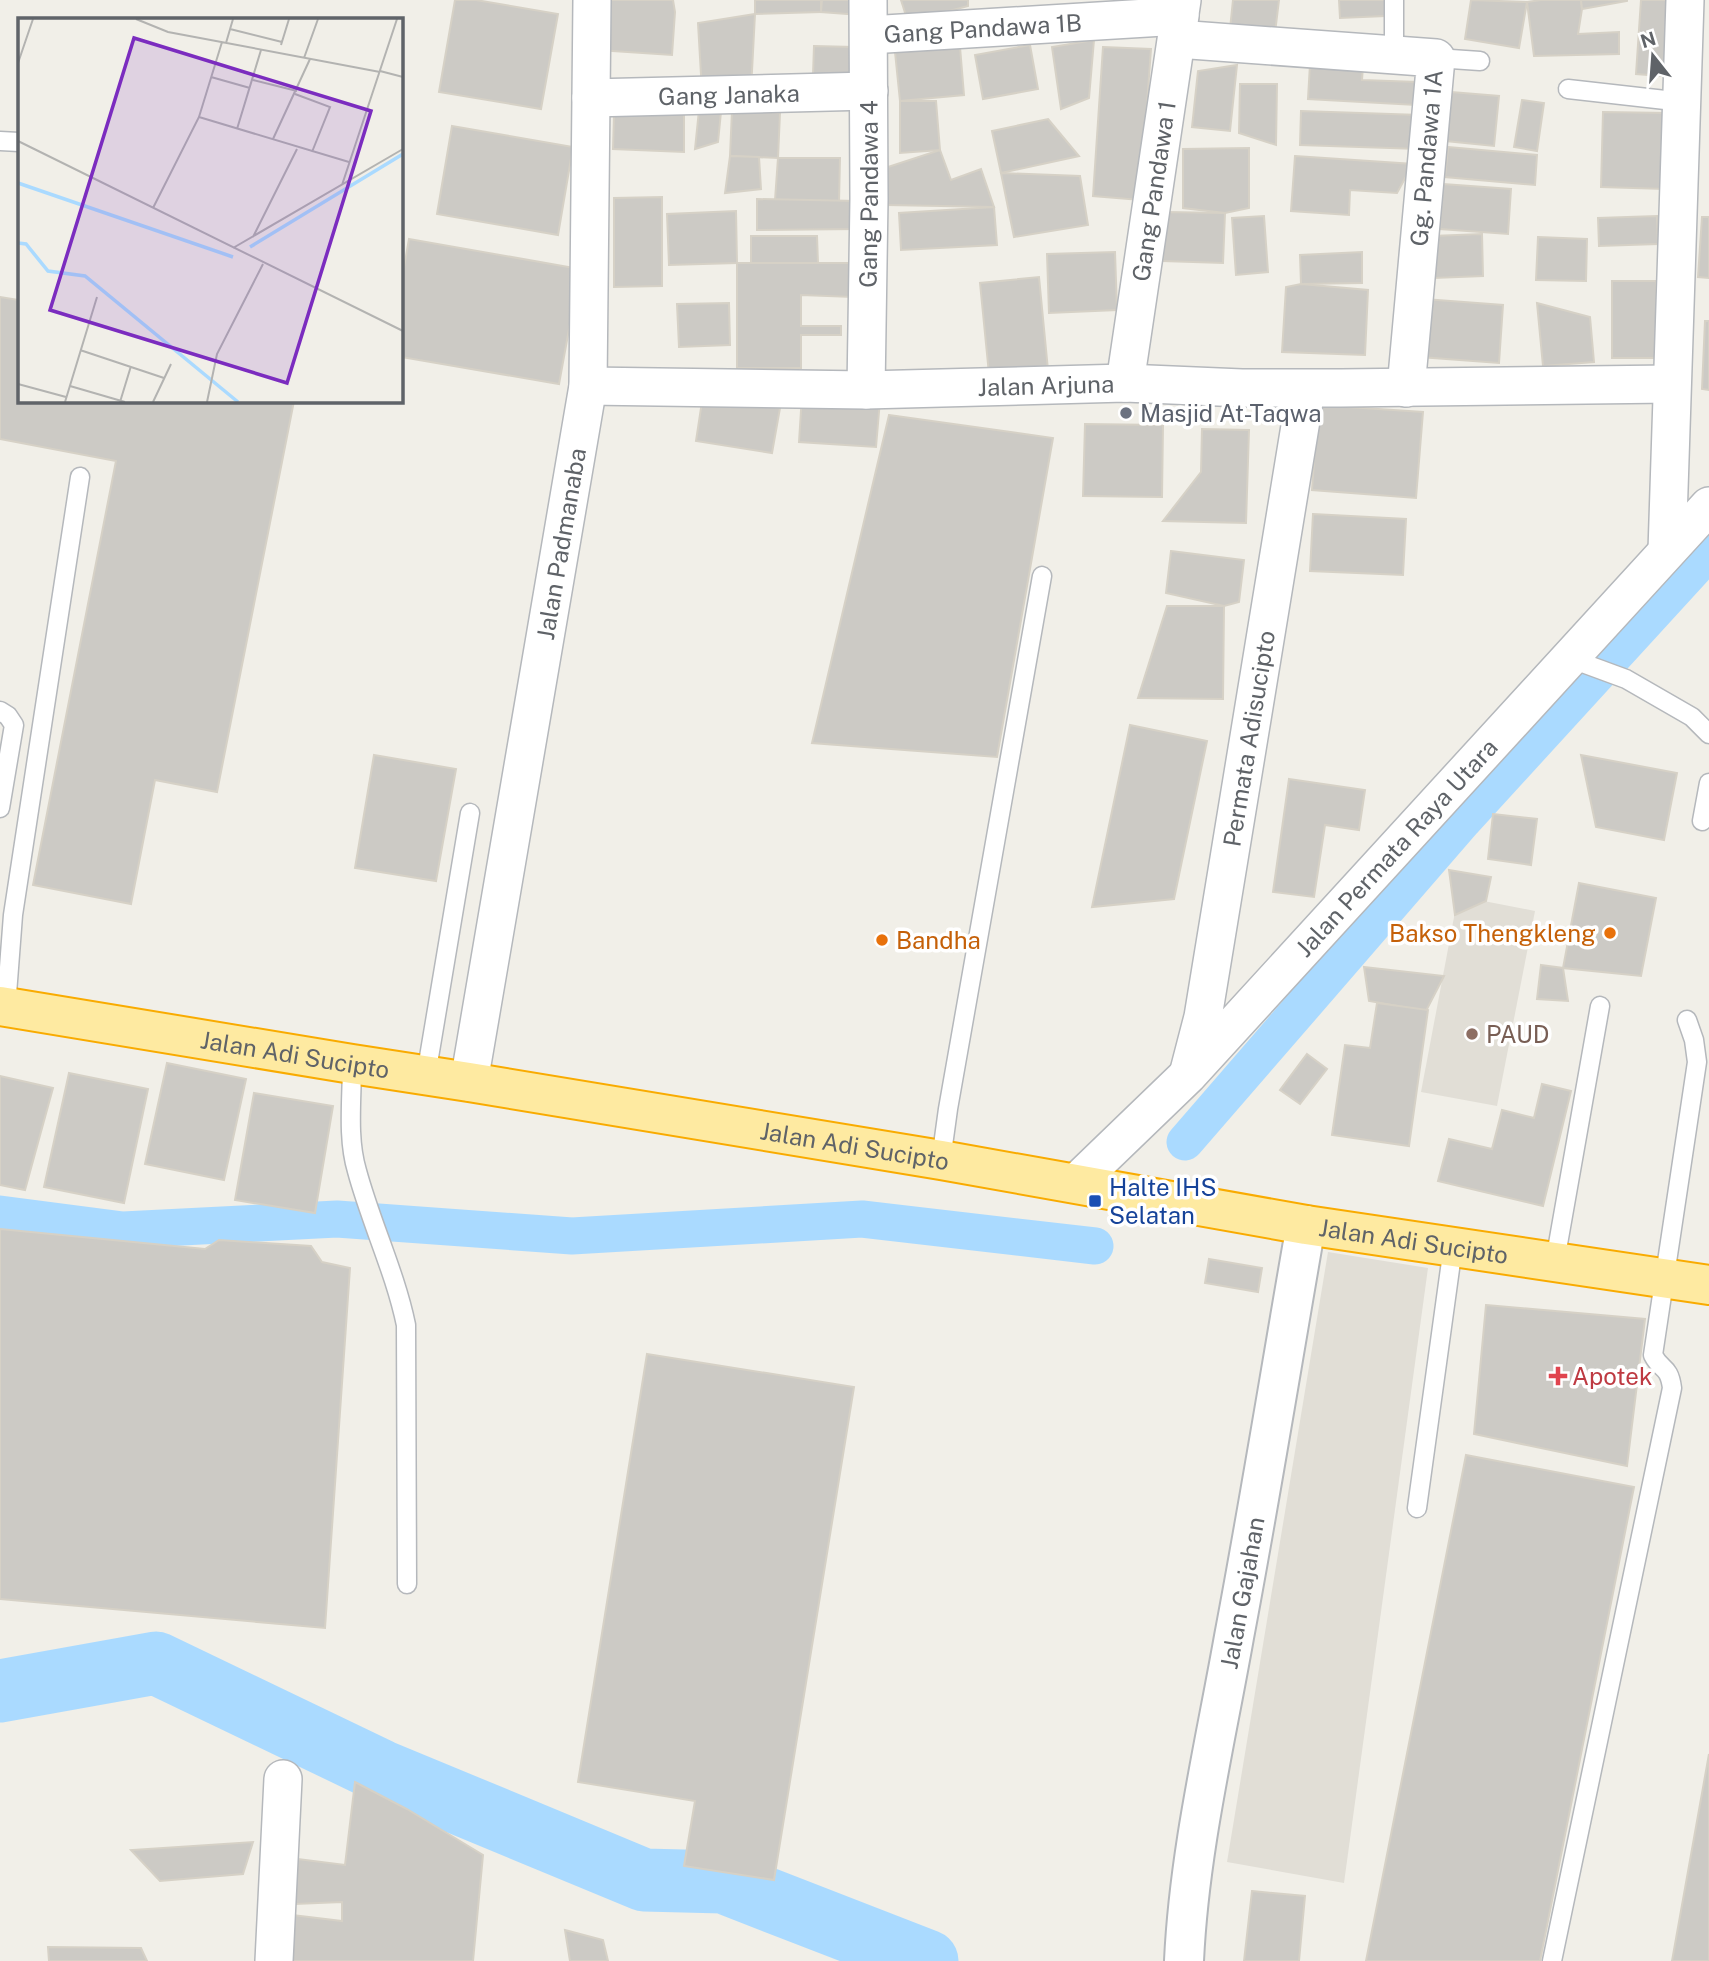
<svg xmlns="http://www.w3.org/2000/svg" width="1709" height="1961" font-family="'Public Sans',sans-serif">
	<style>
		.education { fill: #e1ded6 }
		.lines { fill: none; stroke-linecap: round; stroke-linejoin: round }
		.canal { stroke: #aadaff; stroke-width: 37 }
		.river { stroke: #aadaff; stroke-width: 63 }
		.building { fill: #cccac5; stroke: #d6d1c6; stroke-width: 2 }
		.service-casing { stroke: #b5b8bc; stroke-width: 21 }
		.minor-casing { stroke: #b5b8bc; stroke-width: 40 }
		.tertiary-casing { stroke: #b5b8bc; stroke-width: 42 }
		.trunk-casing { stroke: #f9ab00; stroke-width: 42 }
		.service { stroke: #fff; stroke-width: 18 }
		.minor { stroke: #fff; stroke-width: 37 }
		.tertiary { stroke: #fff; stroke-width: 38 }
		.trunk { stroke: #feeaa1; stroke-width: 38 }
		.worship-dot { fill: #6b7280; stroke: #fff; stroke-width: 2.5 }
		.food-dot { fill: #e8710a; stroke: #fff; stroke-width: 2.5 }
		.education-dot { fill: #8d6e63; stroke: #fff; stroke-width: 2.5 }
		.transit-dot { fill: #1a4fb4; stroke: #fff; stroke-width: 2.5 }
		.health-dot { fill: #e0444e; stroke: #fff; stroke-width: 2.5 }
		.labels { text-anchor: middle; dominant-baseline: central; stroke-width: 7; stroke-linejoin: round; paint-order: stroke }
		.street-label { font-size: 24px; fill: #5f6368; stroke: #fff }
		.worship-label { font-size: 24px; fill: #5b616d; stroke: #fff; text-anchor: start }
		.food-label { font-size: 24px; fill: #c56008; stroke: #fff; text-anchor: end }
		.education-label { font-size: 24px; fill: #785e54; stroke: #fff; text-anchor: start }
		.transit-label { font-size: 24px; fill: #164399; stroke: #fff; text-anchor: start }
		.health-label { font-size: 24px; fill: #be3a42; stroke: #fff; text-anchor: start }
		.inset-river { fill: none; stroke: #aadaff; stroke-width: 3.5 }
		.inset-road { fill: none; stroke: #b3b3b1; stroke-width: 2 }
		.view { fill: #7b2cbf; fill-opacity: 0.15; stroke: #7b2cbf; stroke-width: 3.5 }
		.inset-edge { fill: none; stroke: #5f6368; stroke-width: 3.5 }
	</style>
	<rect width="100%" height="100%" fill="#f1efe8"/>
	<!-- education -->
	<g class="education">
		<path d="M1458,896L1535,911L1497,1106L1421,1092Z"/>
		<path d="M1328,1252L1428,1268L1344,1883L1227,1862Z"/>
	</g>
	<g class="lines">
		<!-- canal -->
		<g class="canal">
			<path d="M1185,1142L1463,821L1709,552"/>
			<path d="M0,1214L123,1230L337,1219L572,1236L862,1219L1095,1246"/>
		</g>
		<!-- river -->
		<path class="river" d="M0,1691L156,1663L381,1771L644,1880L723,1882L927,1961"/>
	</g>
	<!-- building -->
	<g class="building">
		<path d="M455,0H476L558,14L541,109L439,92Z"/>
		<path d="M602,0H673L675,12L672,55L598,50Z"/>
		<path d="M755,0H821V12L755,14Z"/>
		<path d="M822,0H859L860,15L821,12Z"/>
		<path d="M901,0H968V6L908,22Z"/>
		<path d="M1233,0H1279L1275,33L1230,29Z"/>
		<path d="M1339,0H1385V16L1340,18Z"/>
		<path d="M1471,0L1527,2L1519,48L1465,39Z"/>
		<path d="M1541,0H1581L1582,9L1578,34L1619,32V54L1534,56L1527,2Z"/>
		<path d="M1581,0H1627V1L1582,9Z"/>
		<path d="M1641,0H1678L1674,77L1636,74Z"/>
		<path d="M755,14L751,90L702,92L698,23Z"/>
		<path d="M1094,40L1089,98L1061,109L1052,47Z"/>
		<path d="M1030,45L1038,89L983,99L975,55Z"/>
		<path d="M814,46L854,47L851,77L813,75Z"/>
		<path d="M960,47L964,95L900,101L895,52Z"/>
		<path d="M1103,47L1151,49L1140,200L1093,196Z"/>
		<path d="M1310,64L1363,66L1362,80L1418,82L1416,105L1308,99Z"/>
		<path d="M1237,65L1230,131L1192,127L1198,71Z"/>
		<path d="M1240,84H1277L1276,145L1239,133Z"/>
		<path d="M1451,92L1499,96L1494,146L1446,141Z"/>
		<path d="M1522,100L1544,103L1537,151L1514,147Z"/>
		<path d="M900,101H936L940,150L900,153Z"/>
		<path d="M699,110L721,112L718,142L695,149Z"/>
		<path d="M732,110L780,113L778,158L730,156Z"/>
		<path d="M1301,111L1420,115L1419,149L1300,145Z"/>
		<path d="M1603,112L1668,113L1665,189L1601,187Z"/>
		<path d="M684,114V152L613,149L614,115Z"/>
		<path d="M1048,119L1079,156L1001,173L992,131Z"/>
		<path d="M452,126L573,147L558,235L437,214Z"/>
		<path d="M1448,147L1537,155L1535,185L1445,177Z"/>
		<path d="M1249,148V208L1225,213L1183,208V149Z"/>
		<path d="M940,150L951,180L981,169L994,207L887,205L888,167Z"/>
		<path d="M730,156L759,157L761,189L725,193Z"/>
		<path d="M1295,156L1413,164L1397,193L1350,190L1349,215L1291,211Z"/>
		<path d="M778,158H840L839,202L775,200Z"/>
		<path d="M1001,173L1080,176L1088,225L1014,237Z"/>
		<path d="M1443,184L1511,189L1508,234L1440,229Z"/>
		<path d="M662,197V286L614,287V198Z"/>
		<path d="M757,199L857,201V229L757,230Z"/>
		<path d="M994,207L997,245L901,250L899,213Z"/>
		<path d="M736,211L737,263L669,265L667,214Z"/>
		<path d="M1165,212L1225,213L1223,263L1163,261Z"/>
		<path d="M1264,216L1268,272L1236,275L1232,218Z"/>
		<path d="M1657,216L1658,244L1599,246L1598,218Z"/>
		<path d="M1702,217H1709V278L1698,277Z"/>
		<path d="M1482,234L1483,276L1434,278L1432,236Z"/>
		<path d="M751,236H817L818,263H751Z"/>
		<path d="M1538,237L1587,239L1586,281L1536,280Z"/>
		<path d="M409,239L580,269L559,384L401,357V284Z"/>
		<path d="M1115,252L1117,310L1049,313L1047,254Z"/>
		<path d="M1362,252V283L1301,284L1300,255Z"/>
		<path d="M737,263H853V297L801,295V326H841V335H801V368H737Z"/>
		<path d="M1039,277L1048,370L989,374L980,283Z"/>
		<rect x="1612" y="281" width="44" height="77"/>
		<path d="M1301,284L1368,290L1365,355L1282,352L1286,287Z"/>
		<path d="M0,297L19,300V401H294L217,792L155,780L131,904L33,885L116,461L0,439Z"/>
		<path d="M1424,299L1503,305L1499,363L1420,357Z"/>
		<path d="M729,303L730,345L679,347L677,304Z"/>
		<path d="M1537,303L1590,317L1594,362L1543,366Z"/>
		<path d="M1705,321H1709V390L1702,389Z"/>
		<path d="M703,395L780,408L772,453L696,441Z"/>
		<path d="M802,395L880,400L876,447L799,442Z"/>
		<path d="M1318,405L1423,412L1416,498L1312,490Z"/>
		<path d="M889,415L1053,438L997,757L812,743Z"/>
		<path d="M1085,424L1163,425L1162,497L1083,496Z"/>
		<path d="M1202,429L1249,430L1246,523L1163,521L1201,472Z"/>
		<path d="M1313,514L1406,519L1403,575L1310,571Z"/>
		<path d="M1171,551L1244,560L1239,602L1224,606L1166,593Z"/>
		<path d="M1167,606H1224L1223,699L1138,698Z"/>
		<path d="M1130,725L1207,741L1174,899L1092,907Z"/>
		<path d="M374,755L456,769L436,881L355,868Z"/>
		<path d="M1581,755L1677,773L1664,840L1596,827Z"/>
		<path d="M1289,779L1365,790L1359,830L1325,825L1314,897L1273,892Z"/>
		<path d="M1493,814L1537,819L1531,865L1488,859Z"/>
		<path d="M1449,870L1491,877L1486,901L1455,915Z"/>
		<path d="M1579,883L1656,898L1641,976L1563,968Z"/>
		<path d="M1541,965L1563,968L1568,1001L1537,999Z"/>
		<path d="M1364,967L1444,976L1426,1011L1369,1001Z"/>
		<path d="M1377,1003L1428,1010L1409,1146L1332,1135L1345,1045L1370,1048Z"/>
		<path d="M1307,1054L1327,1069L1300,1104L1280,1090Z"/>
		<path d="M167,1063L246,1079L224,1180L145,1164Z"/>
		<path d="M69,1073L148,1089L124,1203L44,1187Z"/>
		<path d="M0,1076L53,1088L25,1190L0,1185Z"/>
		<path d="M1542,1084L1571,1091L1543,1206L1438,1181L1449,1139L1492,1149L1502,1110L1534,1118Z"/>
		<path d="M254,1093L333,1106L315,1213L235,1200Z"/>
		<path d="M0,1229L205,1249L219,1240L311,1246L322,1262L350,1268L325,1628L0,1599Z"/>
		<path d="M1209,1259L1262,1268L1258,1292L1205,1283Z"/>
		<path d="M1486,1305L1645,1319L1627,1466L1474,1434Z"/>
		<path d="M647,1354L854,1387L774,1880L684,1866L695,1801L578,1782Z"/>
		<path d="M1466,1455L1634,1487L1540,1961H1366Z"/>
		<path d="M1709,1754V1961H1672Z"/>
		<path d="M355,1782L407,1809L483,1855L473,1961H283L285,1914L342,1921V1902L295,1904L289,1858L345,1865Z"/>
		<path d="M253,1842L243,1874L160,1881L131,1850Z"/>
		<path d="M1252,1891L1305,1896L1299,1961H1244Z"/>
		<path d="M565,1930L603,1940L608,1961H570Z"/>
		<path d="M48,1947L141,1948L147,1961H49Z"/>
	</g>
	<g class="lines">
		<defs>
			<g id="service">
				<path d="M1394,55V0"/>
				<path d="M1436,58L1480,61"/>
				<path d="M1568,89L1683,102"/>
				<path d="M0,141L19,142"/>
				<path d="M1569,658L1626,679L1692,717L1709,734"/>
				<path d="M0,711L8,716L14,725L0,808"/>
				<path d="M1702,821L1709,783"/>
				<path d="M6,1007L13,915L80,477"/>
				<path d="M352,1064C352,1099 347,1138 357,1171C371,1223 395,1272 406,1325L407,1584"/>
				<path d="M426,1075L470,813"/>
				<path d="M941,1160L948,1109L1042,576"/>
				<path d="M1555,1261L1600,1006"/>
				<path d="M1417,1508L1453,1247"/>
				<path d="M1552,1961L1672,1388C1669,1365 1661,1371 1653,1355L1697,1062L1694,1040L1687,1020"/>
			</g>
			<g id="minor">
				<path id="s1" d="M869,35L1180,16"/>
				<path d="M1177,39L1436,58L1406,388"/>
				<path id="s2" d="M591,98L869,91"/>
				<path id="s3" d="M1125,383L1182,0"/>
				<path id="s4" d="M588,386L866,390L1125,383L1242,388H1341L1671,384"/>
				<path id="s5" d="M866,390L869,199L868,0"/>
				<path d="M1667,551L1685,0"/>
				<path id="s6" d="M1189,1071L1203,1017L1304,402"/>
				<path id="s7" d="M469,1082L588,386L592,0"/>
				<path id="s8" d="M1076,1183L1188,1075L1709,506"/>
				<path d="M274,1961L283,1779"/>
			</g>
			<g id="tertiary">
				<path id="s9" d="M1184,1961C1189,1852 1215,1744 1234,1637C1260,1500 1282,1362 1306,1225"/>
			</g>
			<g id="trunk">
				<path id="s10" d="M0,1006L352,1064L469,1082L941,1160L1306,1225L1709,1285"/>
			</g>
		</defs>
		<!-- service casing -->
		<use href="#service" class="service-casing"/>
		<!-- minor casing -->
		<use href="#minor" class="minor-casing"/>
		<!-- tertiary casing -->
		<use href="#tertiary" class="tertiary-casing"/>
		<!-- trunk casing -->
		<use href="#trunk" class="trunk-casing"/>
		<!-- service -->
		<use href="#service" class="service"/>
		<!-- minor -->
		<use href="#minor" class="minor"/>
		<!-- tertiary -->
		<use href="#tertiary" class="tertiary"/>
		<!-- trunk -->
		<use href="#trunk" class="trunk"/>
	</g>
	<!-- markers -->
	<circle class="worship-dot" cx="1126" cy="413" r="7"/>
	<g class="food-dot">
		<circle cx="1610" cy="933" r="7"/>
		<circle cx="882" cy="940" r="7"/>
	</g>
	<circle class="education-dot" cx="1472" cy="1034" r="7"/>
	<rect class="transit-dot" x="1088" y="1194" width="14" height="14" rx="3.5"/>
	<path class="health-dot" d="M1554.5 1365.5h7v7h7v7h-7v7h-7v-7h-7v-7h7z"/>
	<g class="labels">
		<!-- street labels -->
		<g class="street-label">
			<text stroke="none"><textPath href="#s1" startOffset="114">Gang Pandawa 1B</textPath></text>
			<text stroke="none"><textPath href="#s2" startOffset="138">Gang Janaka</textPath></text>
			<text transform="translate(1426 158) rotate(-85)">Gg. Pandawa 1A</text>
			<text stroke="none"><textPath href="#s3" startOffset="194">Gang Pandawa 1</textPath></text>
			<text stroke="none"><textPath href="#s5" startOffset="196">Gang Pandawa 4</textPath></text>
			<text stroke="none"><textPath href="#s4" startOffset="458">Jalan Arjuna</textPath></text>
			<text stroke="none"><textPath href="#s7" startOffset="546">Jalan Padmanaba</textPath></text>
			<text stroke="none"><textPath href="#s6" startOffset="338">Permata Adisucipto</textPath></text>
			<text stroke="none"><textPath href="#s8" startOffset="464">Jalan Permata Raya Utara</textPath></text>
			<text stroke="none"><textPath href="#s10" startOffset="299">Jalan Adi Sucipto</textPath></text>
			<text stroke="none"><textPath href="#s10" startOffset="866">Jalan Adi Sucipto</textPath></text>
			<text stroke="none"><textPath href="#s10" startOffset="1433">Jalan Adi Sucipto</textPath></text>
			<text stroke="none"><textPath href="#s9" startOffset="373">Jalan Gajahan</textPath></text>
		</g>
		<!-- worship labels -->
		<g class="worship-label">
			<text x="1140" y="413">Masjid At-Taqwa</text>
		</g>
		<!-- food labels -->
		<g class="food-label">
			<text x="1596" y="933">Bakso Thengkleng</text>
			<text x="896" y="940" text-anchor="start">Bandha</text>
		</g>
		<!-- education labels -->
		<g class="education-label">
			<text x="1486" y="1034">PAUD</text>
		</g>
		<!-- transit labels -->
		<g class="transit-label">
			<text x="1109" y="1187">Halte IHS<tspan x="1109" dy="28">Selatan</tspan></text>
		</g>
		<!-- health labels -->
		<g class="health-label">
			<text x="1572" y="1376">Apotek</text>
		</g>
	</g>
	<!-- overview -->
	<g transform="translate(18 18)">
		<rect width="385" height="385" fill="#f1efe8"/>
		<path class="inset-river" d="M0,165L215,239M0,225L8,226L30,253L67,258L220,384M232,229L385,136"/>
		<path class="inset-road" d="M118,1L150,14L362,54M212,11L264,24M208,25L215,1M263,27L271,1M286,40L300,1M0,45L15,1M362,53L385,59M193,59L232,70M235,62L279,73M277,76L312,89L294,134M181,99L331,144M219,111L243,32M255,121L292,41M0,123L385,313M324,167L379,1M135,190L181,99L204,24M235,219L279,131M215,230L385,131M62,332L146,360M0,366L48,379M52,368L107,384M47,384L79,279M102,384L113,348M135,384L153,346M189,384L199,336L245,246"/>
		<path class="view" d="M116,20L353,93L269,365L32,292Z"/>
		<rect width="385" height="385" class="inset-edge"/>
	</g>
	<!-- north arrow -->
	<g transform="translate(1653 56) rotate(343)" stroke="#ffffff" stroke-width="5" paint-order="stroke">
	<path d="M0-5L12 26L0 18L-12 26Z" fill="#5f6368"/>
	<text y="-10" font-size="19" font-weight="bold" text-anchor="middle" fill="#5f6368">N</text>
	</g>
</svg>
